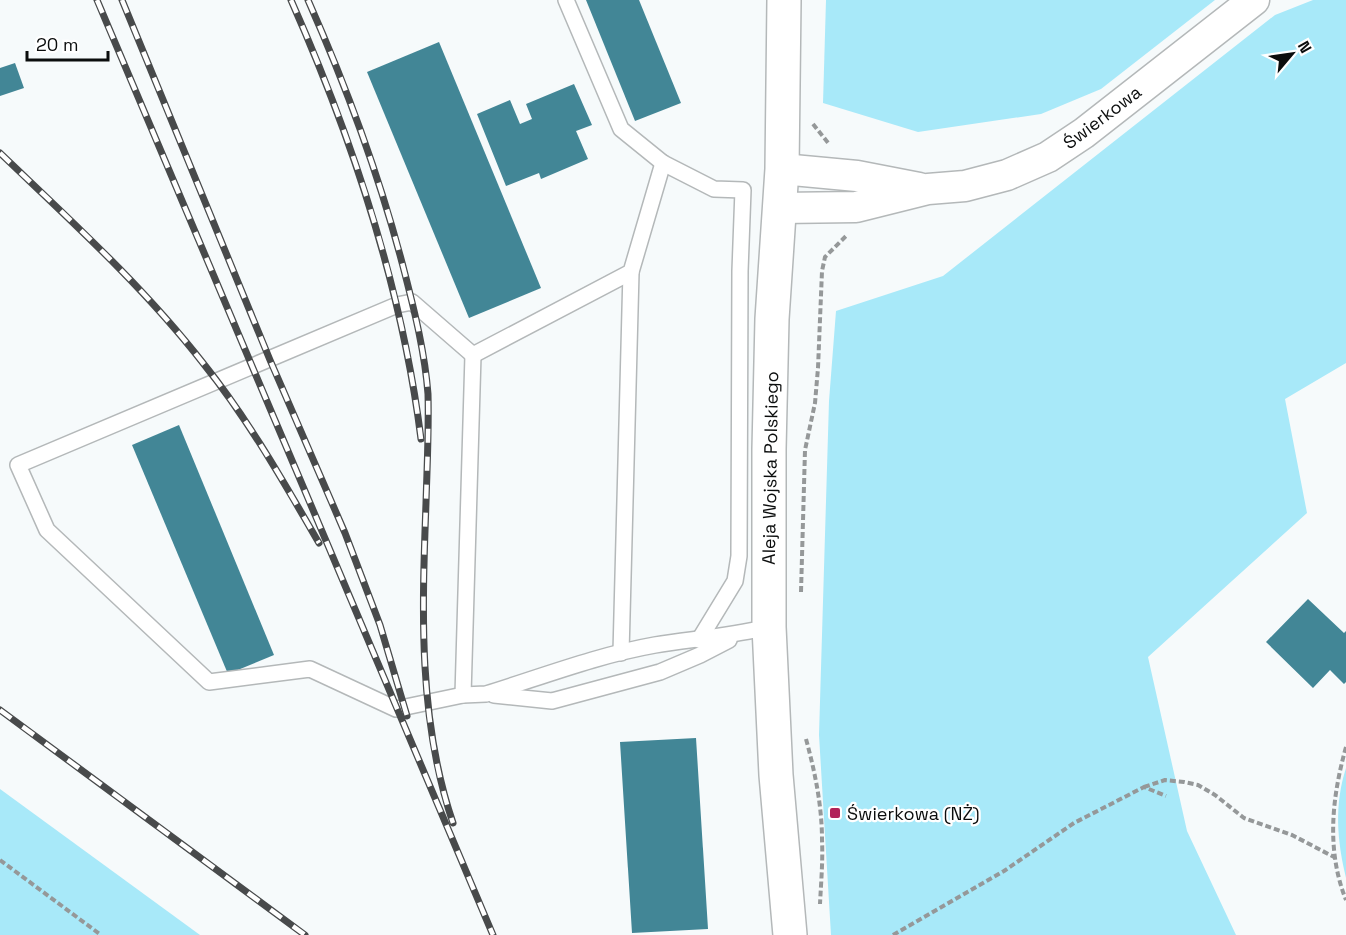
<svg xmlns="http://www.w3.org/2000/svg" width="1346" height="935" font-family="'Space Grotesk',sans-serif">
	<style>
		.green { fill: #a8e9f9 }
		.building { fill: #428696 }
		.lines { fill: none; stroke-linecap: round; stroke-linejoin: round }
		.service-casing { stroke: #b4b8b9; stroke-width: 18 }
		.minor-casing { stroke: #b4b8b9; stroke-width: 33 }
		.secondary-casing { stroke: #b4b8b9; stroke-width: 36 }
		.path { stroke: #959899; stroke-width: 4; stroke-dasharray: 6 3; stroke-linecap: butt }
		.service { stroke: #fff; stroke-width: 15 }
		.minor { stroke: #fff; stroke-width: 30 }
		.secondary { stroke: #fff; stroke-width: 33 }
		.rail-casing { stroke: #484a4b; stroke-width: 7 }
		.rail { stroke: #fff; stroke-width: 4.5; stroke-dasharray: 14; stroke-linecap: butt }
		.poi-dot { fill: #b12258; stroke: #fff; stroke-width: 2 }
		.labels { text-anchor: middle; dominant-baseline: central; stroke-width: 4.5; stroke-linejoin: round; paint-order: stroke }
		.street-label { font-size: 18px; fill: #0b0d0d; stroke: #fff }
		.poi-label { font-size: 18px; fill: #0b0d0d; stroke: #fff; text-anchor: start }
	</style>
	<rect width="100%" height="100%" fill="#f6fafb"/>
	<!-- green -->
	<g class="green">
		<path d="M826,0H1215L1101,89L1041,114L918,132L823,103Z"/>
		<path d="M1313,0H1346V363L1285,399L1307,513L1148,657L1187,831L1236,935H831L819,735L829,401L836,311L943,276L1275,15Z"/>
		<path d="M1346,768V878C1337,841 1334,805 1346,768Z"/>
		<path d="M0,789L200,935H0Z"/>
	</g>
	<!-- building -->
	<g class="building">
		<path d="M586,0H639L681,103L635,121Z"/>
		<path d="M439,42L541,288L469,318L367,72Z"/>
		<path d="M15,63L24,88L0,96V68Z"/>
		<path d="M574,84L592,125L576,131L588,159L541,179L539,173L506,186L477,114L510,100L520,124L532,119L526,104Z"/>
		<path d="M179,425L274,655L228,674L132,445Z"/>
		<path d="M1308,599L1344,633L1346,631V682L1344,684L1330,670L1313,688L1266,642Z"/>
		<path d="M696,738L708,929L632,933L620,742Z"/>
	</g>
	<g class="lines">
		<defs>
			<g id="service">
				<path d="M566,0L621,129L663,163L714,189L743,190L740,271L739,556L735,581L699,640"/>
				<path d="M663,163L631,272L473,355L412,302L397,305L18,465L47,530L209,682L310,669L396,709L463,695L486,694C541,677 598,655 655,645C693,639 731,636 769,627"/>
				<path d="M621,653L631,272"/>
				<path d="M463,695L473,355"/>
				<path d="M494,695L552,701L660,672L700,655L729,640"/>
			</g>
			<g id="minor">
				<path d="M782,169L857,176L919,188"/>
				<path d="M781,208L856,207L928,189L965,186L1007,175L1048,157L1084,133L1254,0"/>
			</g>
			<path id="secondary" d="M784,0L782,169L772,319L769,449V627L776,775L790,935"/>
		</defs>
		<!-- service casing -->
		<use href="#service" class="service-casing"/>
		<!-- minor casing -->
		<use href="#minor" class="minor-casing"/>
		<!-- secondary casing -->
		<use href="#secondary" class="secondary-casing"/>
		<!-- path -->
		<g class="path">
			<path d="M813,124L829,144"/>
			<path d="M801,592L805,450L815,403L818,368L822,271L825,257L847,235"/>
			<path d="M806,739C815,772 822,806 822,840C823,861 821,883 820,904"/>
			<path d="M1346,747C1332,797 1326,850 1346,900"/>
			<path d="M1144,787L1165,780L1184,782L1198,785L1215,795L1244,818L1292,835L1334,857"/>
			<path d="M0,860L101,935"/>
			<path d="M893,935L1004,871L1074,823L1144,787L1166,796"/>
		</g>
		<!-- service -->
		<use href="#service" class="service"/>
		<!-- minor -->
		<use href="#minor" class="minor"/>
		<!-- secondary -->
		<use href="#secondary" class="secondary"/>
		<defs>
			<g id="rail">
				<path d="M97,0L493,935"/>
				<path d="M122,0L270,360L345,533L380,625L407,716"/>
				<path d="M291,0C353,140 402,287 421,439"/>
				<path d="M308,0C347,88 381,180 405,274C415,313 425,354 428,394C429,431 427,467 426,503C422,611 418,720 453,823"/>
				<path d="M0,153C70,220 143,286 203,363C248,419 283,481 319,543"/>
				<path d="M0,710L305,935"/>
			</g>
		</defs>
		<!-- rail casing -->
		<use href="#rail" class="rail-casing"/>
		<!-- rail -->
		<use href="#rail" class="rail"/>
	</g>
	<!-- markers -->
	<rect class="poi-dot" x="829" y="807" width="12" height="12" rx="3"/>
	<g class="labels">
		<!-- street labels -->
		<g class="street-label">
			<text transform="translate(1102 117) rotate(-37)">Świerkowa</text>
			<text transform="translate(770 468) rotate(-89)">Aleja Wojska Polskiego</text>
		</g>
		<!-- poi labels -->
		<g class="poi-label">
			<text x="847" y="813">Świerkowa (NŻ)</text>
		</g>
	</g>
	<!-- north arrow -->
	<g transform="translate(1292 54) rotate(61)" stroke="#ffffff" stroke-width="4.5" paint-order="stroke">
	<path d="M0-4.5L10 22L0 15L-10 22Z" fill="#0b0d0d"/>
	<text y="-9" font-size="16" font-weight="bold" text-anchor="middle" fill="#0b0d0d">N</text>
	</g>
	<!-- scale -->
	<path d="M27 51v9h81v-9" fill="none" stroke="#0b0d0d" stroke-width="3"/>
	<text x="36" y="51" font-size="18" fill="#0b0d0d" stroke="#ffffff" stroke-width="4.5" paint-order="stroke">20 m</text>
</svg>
